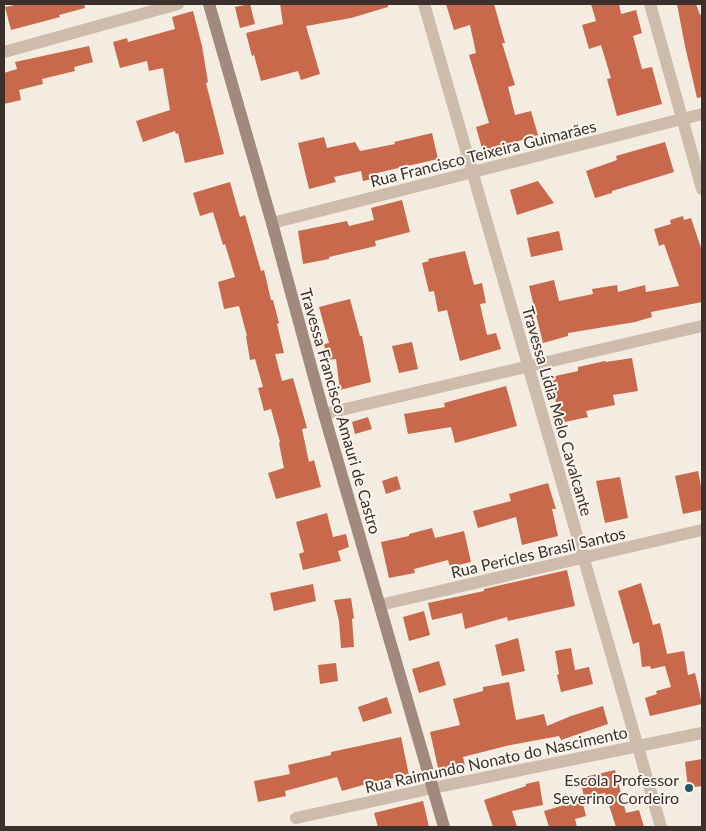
<svg xmlns="http://www.w3.org/2000/svg" width="706" height="831" font-family="Lato,sans-serif">
	<style>
		.building { fill: #c8694b }
		.lines { fill: none; stroke-linecap: round; stroke-linejoin: round }
		.street { stroke: #cdbbac; stroke-width: 12 }
		.secondary { stroke: #a18a7d; stroke-width: 12 }
		.poi-dot { fill: #1f5a5e; stroke: #fbf5ee; stroke-width: 2 }
		.labels { text-anchor: middle; dominant-baseline: central; stroke-width: 4; stroke-linejoin: round; paint-order: stroke }
		.street-label { font-size: 16px; fill: #3b302b; stroke: #fbf5ee }
		.poi-label { font-size: 16px; fill: #3b302b; stroke: #fbf5ee; text-anchor: end }
	</style>
	<rect width="100%" height="100%" fill="#f4ebe1"/>
	<!-- building -->
	<g class="building">
		<path d="M19,4H84L85,8L59,15L60,17L11,30L5,7Z"/>
		<path d="M250,4L255,24L240,28L235,7Z"/>
		<path d="M280,4H388V7L351,18L306,26L320,74L301,80L298,71L261,81L254,55L252,56L246,33L283,24Z"/>
		<path d="M446,4H494L505,43H502L515,85L508,87L515,115L531,111L538,135L483,152L476,127L489,123L469,55L476,53L470,25L454,30Z"/>
		<path d="M591,4H619L621,14L636,10L642,33L633,36L642,69L652,67L662,104L617,116L607,79L611,78L601,45L589,49L582,25L596,21Z"/>
		<path d="M677,4H696L700,15L702,14V97L697,98L685,46Z"/>
		<path d="M193,11L202,46L208,82L206,83L224,154L185,163L178,133L176,134L175,131L143,142L136,121L170,110L163,68L149,71L147,61L120,68L113,42L127,38L128,42L175,29L172,17Z"/>
		<path d="M89,46L93,62L74,67L75,71L42,79L43,84L19,90L21,100L4,104V73L17,69L15,62Z"/>
		<path d="M432,133L438,159L377,173L378,178L363,181L361,171L334,177L336,182L309,189L298,143L324,137L327,148L355,142L360,151L395,144L394,142Z"/>
		<path d="M665,142L674,172L612,191V193L595,198L586,171L617,160L616,156Z"/>
		<path d="M538,181L554,203L517,215L510,190Z"/>
		<path d="M230,182L240,217L245,215L261,271L264,270L271,300H273L279,323L277,324L284,353L275,354L282,381L293,378L307,428L302,429L309,462L314,460L321,487L276,499L268,473L284,468L279,443L280,442L271,409L264,411L258,388L263,387L255,359L250,360L246,336H247L239,306L224,309L218,282L235,277L225,244L223,245L213,212L200,216L193,193Z"/>
		<path d="M402,200L410,232L375,241L376,246L329,257V259L303,264L298,231L347,221L349,226L374,220L371,208Z"/>
		<path d="M683,216L684,220L691,218L702,251V302L651,312L652,317L635,322L568,333V336L543,343L529,286L554,280L559,301L593,294L592,289L617,285L618,292L645,285L646,292L679,286L664,244L659,246L654,229L671,224L670,220Z"/>
		<path d="M559,231L563,250L531,257L527,238Z"/>
		<path d="M465,251L474,285L482,283L486,303L480,304L487,335L496,333L501,349L460,361L447,310L438,312L434,291L429,292L422,263L429,261L428,259Z"/>
		<path d="M350,299L360,336H362L371,382L340,390L336,359L327,360L324,344L329,343L319,307Z"/>
		<path d="M412,342L418,369L399,373L392,346Z"/>
		<path d="M632,358L638,391L613,395L615,405L586,411L588,417L560,423L551,377L578,371V367L605,361L606,362Z"/>
		<path d="M506,386L517,426L455,443L451,427L408,434L404,414L445,407L444,403Z"/>
		<path d="M368,417L372,429L355,434L352,422Z"/>
		<path d="M698,471L702,491V510L683,514L675,476Z"/>
		<path d="M397,476L401,489L386,494L382,481Z"/>
		<path d="M620,477L628,518L605,523L596,481Z"/>
		<path d="M548,483L556,509H552L558,536L522,545L516,517L478,528L473,511L511,501L509,494Z"/>
		<path d="M327,513L333,537L346,534L349,547L338,551L341,561L303,570L299,554L304,552L296,522Z"/>
		<path d="M432,528L435,538L464,531L471,562L450,567L448,560L414,569L415,573L389,578L381,542L409,536V534Z"/>
		<path d="M567,570L575,606L508,621L507,617L465,629L462,613L432,620L428,603L484,591V589Z"/>
		<path d="M641,583L653,625L660,623L667,654L684,651L688,675L695,673L702,704L650,716L645,698L657,694L656,691L671,687L665,666L651,669L650,666L642,667L639,642L633,644L618,591Z"/>
		<path d="M313,584L316,601L274,611L270,593Z"/>
		<path d="M351,598L354,618L352,619L354,647L341,648L339,621L334,600Z"/>
		<path d="M424,611L430,635L409,641L403,617Z"/>
		<path d="M518,638L525,671L502,676L495,645Z"/>
		<path d="M571,648L575,670L589,667L593,684L561,692L557,675L559,674L555,651Z"/>
		<path d="M439,661L446,685L419,693L412,669Z"/>
		<path d="M336,663L338,681L320,684L318,665Z"/>
		<path d="M509,682L516,720L544,714L547,726L571,716L603,706L608,724L561,740L559,736L506,746L463,757L465,766L439,772L430,732L460,725L453,699L483,691V687Z"/>
		<path d="M387,697L392,713L363,722L358,707Z"/>
		<path d="M401,737L409,775L370,783L342,791L337,777L285,791L286,796L258,802L254,781L290,774L288,765L331,755V752Z"/>
		<path d="M702,759V786L688,788L685,762Z"/>
		<path d="M615,770L626,813L639,810L644,827H616L605,793L584,797L580,778Z"/>
		<path d="M539,781L543,805L512,811L517,827H493L484,800L526,786V784Z"/>
		<path d="M582,800L586,816L575,819L577,827H549L544,811Z"/>
		<path d="M423,801L429,827H378L374,813Z"/>
	</g>
	<g class="lines">
		<!-- street -->
		<g class="street">
			<path d="M424,4L661,827"/>
			<path d="M650,4L702,189"/>
			<path d="M4,52L178,4"/>
			<path d="M272,223L702,114"/>
			<path d="M324,414L702,326"/>
			<path d="M380,605L702,530"/>
			<path d="M296,818L433,788L702,733"/>
		</g>
		<!-- secondary -->
		<path class="secondary" d="M209,4L272,223L324,414L444,827"/>
	</g>
	<!-- markers -->
	<circle class="poi-dot" cx="689" cy="788" r="5"/>
	<g class="labels">
		<!-- street labels -->
		<g class="street-label">
			<text transform="translate(483 153) rotate(-14)">Rua Francisco Teixeira Guimarães</text>
			<text transform="translate(341 411) rotate(74)">Travessa Francisco Amauri de Castro</text>
			<text transform="translate(558 411) rotate(74)">Travessa Lídia Melo Cavalcante</text>
			<text transform="translate(538 552) rotate(-13)">Rua Pericles Brasil Santos</text>
			<text transform="translate(496 759) rotate(-12)">Rua Raimundo Nonato do Nascimento</text>
		</g>
		<!-- poi labels -->
		<g class="poi-label">
			<text x="679" y="779">Escola Professor<tspan x="679" dy="18">Severino Cordeiro</tspan></text>
		</g>
	</g>
	<!-- border -->
	<rect width="706" height="831" fill="none" stroke="#3b302b" stroke-width="10"/>
</svg>
